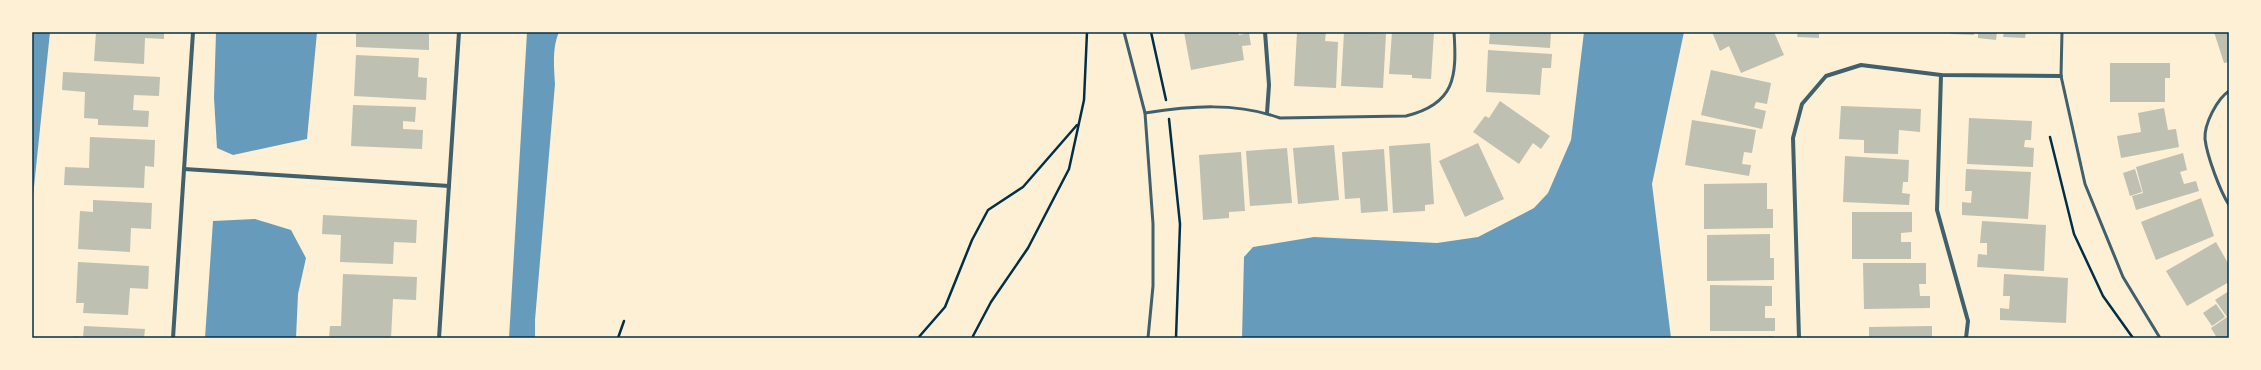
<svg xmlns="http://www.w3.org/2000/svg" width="2261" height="370" font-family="Commissioner,sans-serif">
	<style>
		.water { fill: #669bbc }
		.building { fill: #bec0b2 }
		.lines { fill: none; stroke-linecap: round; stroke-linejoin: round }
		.path { stroke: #003049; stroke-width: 2.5 }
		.service { stroke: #3f606c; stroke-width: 3 }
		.minor { stroke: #3f606c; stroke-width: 4 }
		.neatline { fill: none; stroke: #003049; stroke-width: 1.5 }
	</style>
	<rect width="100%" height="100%" fill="#fdf0d5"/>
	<!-- water -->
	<g class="water">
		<path d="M32,32H50L32,206Z"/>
		<path d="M216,32H317L307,139L233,155L217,148L214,98Z"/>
		<path d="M527,32H559C552,48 554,67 555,84L535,320V338H509Z"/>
		<path d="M1584,32H1684L1652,184L1671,338H1242L1244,257L1253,247L1314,237L1437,243L1478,237L1534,208L1548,193L1571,140Z"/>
		<path d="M255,219L291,230L306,258L298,294L296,338H205L213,221Z"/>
	</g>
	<!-- building -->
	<g class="building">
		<path d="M96,32H164V39L145,38L144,64L94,61Z"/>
		<path d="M356,32H429V50L356,47Z"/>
		<path d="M1184,32H1238L1239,35L1249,33L1251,45L1242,46L1244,60L1191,70Z"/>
		<path d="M1297,32H1326L1325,41L1338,42L1336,88L1294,86Z"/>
		<path d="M1344,32L1386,34L1383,88L1341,86Z"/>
		<path d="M1392,32H1434L1431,79L1412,78V75L1389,74Z"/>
		<path d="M1490,32H1551L1550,48L1489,44Z"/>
		<path d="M1712,32H1774L1784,55L1741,73L1729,46L1720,51Z"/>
		<path d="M1798,32H1819V38L1797,37Z"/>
		<path d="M1951,32H1974V35L1951,34Z"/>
		<path d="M1978,32H1997L1996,40L1978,38Z"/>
		<path d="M2004,32H2026L2025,38L2003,37Z"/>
		<path d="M2214,32H2229V62L2224,63Z"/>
		<path d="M1488,50L1552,54L1551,68H1542L1540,95L1486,92Z"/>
		<path d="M356,55L419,58L418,77L427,78L426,100L354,96Z"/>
		<path d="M2110,63H2170V78H2165V102H2110Z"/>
		<path d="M1711,70L1771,83L1767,104L1756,102L1754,108L1766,111L1762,129L1701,115Z"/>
		<path d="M63,72L160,77L159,96L134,95L133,110L149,111L148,127L98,125V119L84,118L85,92L62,90Z"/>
		<path d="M1500,101L1550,136L1541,149L1533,143L1519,164L1473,132L1485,116L1489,118Z"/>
		<path d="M353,105L416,107L415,122L403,121V129L423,130L422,149L351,146Z"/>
		<path d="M1841,106L1921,109L1920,132L1899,130L1898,154L1864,153V140L1839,139Z"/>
		<path d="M2164,108L2168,130L2176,129L2179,147L2121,158L2117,136L2141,132L2138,113Z"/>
		<path d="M1969,118L2032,121L2031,140H2025L2024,147L2034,148L2033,167L1967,164Z"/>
		<path d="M1692,120L1756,130L1752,153L1744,152L1742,164L1751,165L1749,176L1685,165Z"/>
		<path d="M90,137L155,140L154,167L145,166L144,188L64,185L65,167L89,168Z"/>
		<path d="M1430,143L1434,204L1425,205V211L1393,213L1389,146Z"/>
		<path d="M1478,143L1504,199L1465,217L1439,161Z"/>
		<path d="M1334,145L1339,200L1298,204L1293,148Z"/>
		<path d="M1287,148L1292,203L1250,206L1246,151Z"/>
		<path d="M1384,149L1388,211L1361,213L1360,198L1345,199L1342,152Z"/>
		<path d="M1241,152L1245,211L1229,212V218L1203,220L1199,155Z"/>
		<path d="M2183,153L2187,170L2180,172L2184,184L2196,181L2199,191L2136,210L2132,196L2143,193L2136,167Z"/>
		<path d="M1845,156L1909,160L1908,182H1903L1902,193L1910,194L1909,205L1843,202Z"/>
		<path d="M1966,169L2031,172L2028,219L1962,215V202L1971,203L1972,191H1965Z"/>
		<path d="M2135,169L2142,192L2130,196L2123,173Z"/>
		<path d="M1767,183V209H1773V228L1704,229V184Z"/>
		<path d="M2201,198L2214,236L2156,260L2141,222Z"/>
		<path d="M93,200L152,203L151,229L131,228L130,252L78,249L80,211L93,212Z"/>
		<path d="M1852,212H1912V232L1901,233V242H1911V259H1852Z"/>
		<path d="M323,215L417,220L416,243L394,242L393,264L340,262L341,235L322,234Z"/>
		<path d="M1982,221L2046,225L2044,271L1977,267L1978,254L1987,255V243H1980Z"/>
		<path d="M1770,234V258H1774V280L1707,281V235Z"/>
		<path d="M2216,242L2229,265V282L2187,306L2166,271Z"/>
		<path d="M78,262L149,266L148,289L130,288L128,315L83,313L84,303H76Z"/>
		<path d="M1863,263H1926V284H1919L1920,296H1930V308L1864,309Z"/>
		<path d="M343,274L417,277L416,300L393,299L391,338H329L330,326H341Z"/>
		<path d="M2004,274L2068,278L2066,323L2000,320V308L2009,309L2010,296H2003Z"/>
		<path d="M1710,285L1772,286V306H1765V318H1775V331H1710Z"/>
		<path d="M2229,291V338H2217L2211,328L2227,317L2215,300Z"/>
		<path d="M2216,304L2225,317L2212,326L2203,313Z"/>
		<path d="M84,326L145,329L144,338H73V336L83,337Z"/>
		<path d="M1932,326V338H1869V327Z"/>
		<path d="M1773,336V338H1724V337Z"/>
	</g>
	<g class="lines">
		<!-- path -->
		<g class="path">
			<path d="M1151,32L1166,100"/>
			<path d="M1169,119L1180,224L1176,338"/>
			<path d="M2050,137L2074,234L2103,296L2133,338"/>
			<path d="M973,336L991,302L1028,248L1069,169L1084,100L1087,32"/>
			<path d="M618,338L624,321"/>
			<path d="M918,338L945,307L972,240L988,210L1023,187L1077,125"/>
		</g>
		<!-- service -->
		<g class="service">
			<path d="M1124,32L1145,113L1153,224V286L1148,338"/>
			<path d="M2062,32L2061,76L2085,184L2123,277L2160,338"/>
			<path d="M2229,91C2217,99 2204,124 2205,139C2207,156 2220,191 2229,205"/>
			<path d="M1145,113C1190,106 1236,102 1280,118L1406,116C1455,104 1457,77 1454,32"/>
		</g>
		<!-- minor -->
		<g class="minor">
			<path d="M1265,32L1269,85L1267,113"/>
			<path d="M1941,75L1937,210L1968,321L1966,338"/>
			<path d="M184,169L449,186"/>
			<path d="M173,338L193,32"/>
			<path d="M439,338L459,32"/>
			<path d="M1799,338L1793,138L1802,104L1826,76L1861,65L1941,75L2061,76"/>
		</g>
	</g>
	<!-- border -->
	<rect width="2261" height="370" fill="none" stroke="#fdf0d5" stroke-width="66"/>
	<rect x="33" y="33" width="2195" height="304" class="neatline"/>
</svg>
